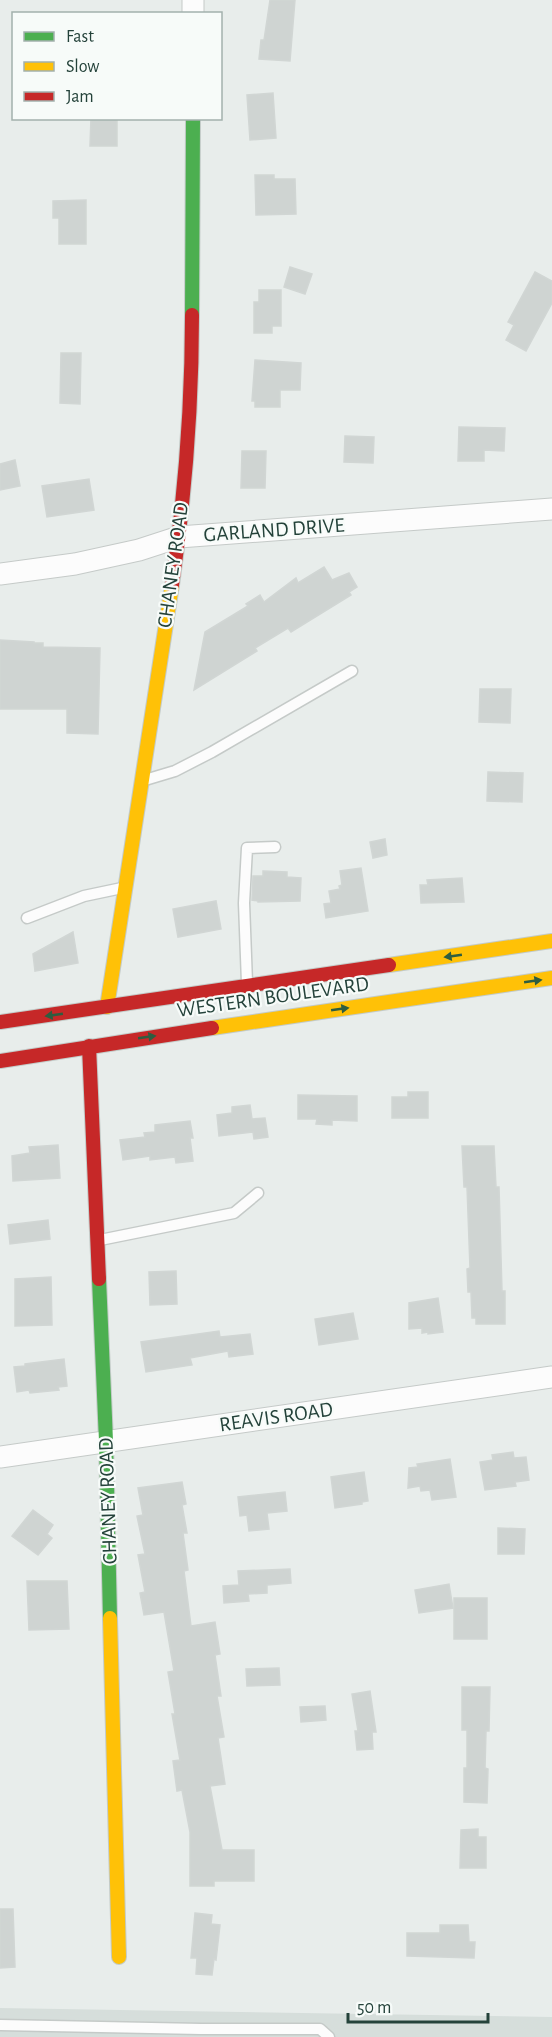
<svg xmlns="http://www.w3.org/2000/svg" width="552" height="2037" font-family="'Alegreya Sans',sans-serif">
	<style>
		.built { fill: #d6dedb }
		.building { fill: #cfd4d2; stroke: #d1d6d4; stroke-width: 1.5 }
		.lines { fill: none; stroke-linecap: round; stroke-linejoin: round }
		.lane-casing { stroke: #c5cac8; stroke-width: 13 }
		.street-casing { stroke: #c5cac8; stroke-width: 23 }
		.fast-casing { stroke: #c3cbc8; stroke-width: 16 }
		.slow-casing { stroke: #c3cbc8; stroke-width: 16 }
		.jam-casing { stroke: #c3cbc8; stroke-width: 16 }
		.lane { stroke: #fcfcfc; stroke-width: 10 }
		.street { stroke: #fcfcfc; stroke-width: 21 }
		.fast { stroke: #4caf50; stroke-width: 14 }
		.slow { stroke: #ffc107; stroke-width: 14 }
		.jam { stroke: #c62828; stroke-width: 14 }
		.oneway { fill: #2e5d40 }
		.labels { text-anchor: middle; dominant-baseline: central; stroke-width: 4.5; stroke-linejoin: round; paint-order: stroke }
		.street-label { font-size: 21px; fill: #24423a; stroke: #f7fbf9 }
	</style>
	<rect width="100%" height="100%" fill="#e8edeb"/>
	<!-- built -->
	<path class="built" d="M0,2008L552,2017V2037H0Z"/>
	<!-- building -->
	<g class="building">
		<path d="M270,0H295L290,61L259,59L261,40H264Z"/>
		<path d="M273,93L276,138L250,140L247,95Z"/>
		<path d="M91,118H117V146H90Z"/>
		<path d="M255,175H274V179H295L296,214L256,215Z"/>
		<path d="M86,200V244H59V218H53V201Z"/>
		<path d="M290,267L312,274L305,294L284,287Z"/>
		<path d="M535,272L552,281V303L526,351L506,340L514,325L508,322Z"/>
		<path d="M259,290H281V326H272V333H254V302H259Z"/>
		<path d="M61,353H81L80,404L60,403Z"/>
		<path d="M255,360L301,363L300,390H280V407H255V401H252Z"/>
		<path d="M459,427L505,428L504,451L484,450V461H458Z"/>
		<path d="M345,436L374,437L373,463L344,462Z"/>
		<path d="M242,451H266L265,488H241Z"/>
		<path d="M15,460L20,486L0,490V464Z"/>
		<path d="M89,479L94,510L47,517L42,486Z"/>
		<path d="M324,567L332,580L349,573L357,587L349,592L351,595L291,632L288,628L255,648L257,651L194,690L205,632L248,606L246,604L260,595L264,602L296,578L298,583Z"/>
		<path d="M0,640L34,642V643H43V647L100,648L98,734L67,733V709H0Z"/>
		<path d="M480,689H511L510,723L479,722Z"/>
		<path d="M488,772L523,773L522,802L487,801Z"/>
		<path d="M385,839L387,855L373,858L370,842Z"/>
		<path d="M361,868L368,911L326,918L324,904L331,903L329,891L340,889L339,886L342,885L340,871Z"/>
		<path d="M263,871L287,872V877L301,878L300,901L258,902V901L252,900L253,876H263Z"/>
		<path d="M462,878L464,902L421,903L420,885H428L427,880Z"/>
		<path d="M216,901L221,929L178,937L173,909Z"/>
		<path d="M73,932L78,963L35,971L33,954Z"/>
		<path d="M408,1092H428V1118H392V1097H408Z"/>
		<path d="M298,1095L357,1096V1121L332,1120V1125L316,1124L317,1119H298Z"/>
		<path d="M250,1105L252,1119L265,1118L268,1137L254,1139L253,1132L219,1136L217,1115L232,1113V1107Z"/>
		<path d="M190,1121L193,1138H190L193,1161L176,1163L175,1157L150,1160V1156L123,1160L120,1140L145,1137L144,1133L155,1132V1125Z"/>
		<path d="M58,1145L60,1178L13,1181L12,1156L30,1153L29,1147Z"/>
		<path d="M462,1146H494L496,1187H499L502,1291H505V1324H476V1318H472L471,1292H468L467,1269L470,1268L467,1187H464Z"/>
		<path d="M48,1220L50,1239L10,1244L8,1225Z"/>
		<path d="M176,1271L177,1304L150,1305L149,1272Z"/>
		<path d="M51,1277L52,1325L15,1326V1279Z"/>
		<path d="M438,1298L443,1332L428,1334V1332L422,1333V1328L409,1329V1303Z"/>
		<path d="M353,1313L358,1339L319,1345L315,1319Z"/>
		<path d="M219,1331L220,1337L250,1334L253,1354L229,1357L228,1351L190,1358L192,1365L146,1372L141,1342Z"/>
		<path d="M64,1359L67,1386L58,1387L59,1390L30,1393L29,1390L17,1392L14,1367L25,1366V1364Z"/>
		<path d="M513,1452L514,1458L526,1457L529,1480L515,1482L516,1486L485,1490L480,1462L493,1460L492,1455Z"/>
		<path d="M450,1459L456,1497L432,1500L430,1490L421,1491L420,1486L408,1488L409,1468L418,1467L417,1464Z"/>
		<path d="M364,1472L368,1501L362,1502V1504L335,1508L331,1477Z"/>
		<path d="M182,1482L186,1504L182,1505L187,1533H183L188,1570L184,1571L191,1626L215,1622L220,1654L215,1655L221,1696H217L224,1737L218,1738L225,1784L210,1786L222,1850H254V1881H214V1886H190V1832L182,1790L177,1791L173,1761L180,1760L172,1714H175L168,1672L174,1671L164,1612L144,1615L140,1593L145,1592L138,1555L145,1554L137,1516L143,1515L138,1488Z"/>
		<path d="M285,1492L287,1511L267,1513L269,1529L249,1531L247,1515L240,1516L238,1497Z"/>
		<path d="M33,1510L53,1525L47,1534L52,1538L38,1555L12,1536Z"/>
		<path d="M498,1528L525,1529L524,1554H498Z"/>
		<path d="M290,1569L291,1583L267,1585V1593L248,1594L249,1601L224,1603L223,1586L239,1585L238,1571Z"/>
		<path d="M27,1581H67L69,1629L29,1630Z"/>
		<path d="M449,1584L453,1608L419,1613L415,1590Z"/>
		<rect x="454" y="1598" width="33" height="41"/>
		<path d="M279,1668L280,1685L247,1686L246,1669Z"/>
		<path d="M462,1687H490L489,1731H486L485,1768L488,1769L487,1803L464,1802V1768H467V1730H462Z"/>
		<path d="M370,1691L376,1732H372L373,1749L357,1750L355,1731H358L352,1694Z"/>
		<path d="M325,1706L326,1720L301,1722L300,1707Z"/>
		<path d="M478,1829V1837H486V1868H460L461,1830Z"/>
		<path d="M0,1909H13L15,1967L0,1968Z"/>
		<path d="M195,1913L212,1915L211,1924L220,1925L216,1960L214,1959L212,1975L196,1974L197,1958H191Z"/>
		<path d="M440,1925H468L469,1942H475L474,1958L407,1956V1933H440Z"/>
	</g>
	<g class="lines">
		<defs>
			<g id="lane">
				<path d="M145,780L175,771L212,752L352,671"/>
				<path d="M27,918L84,896L122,888"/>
				<path d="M247,983L244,903L247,848L275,847"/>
				<path d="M100,1240L234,1213L258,1193"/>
				<path d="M0,2025L201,2029H320L329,2037"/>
			</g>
			<g id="street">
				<path d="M193,14V0"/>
				<path d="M0,574L75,564L139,550L179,537L552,509"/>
				<path d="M0,1457L552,1377"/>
			</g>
			<g id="fast">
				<path d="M192,315L193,118"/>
				<path d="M99,1279L106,1441L110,1618"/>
			</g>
			<g id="slow">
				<path d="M389,965L552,941"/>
				<path d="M107,1007L172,585"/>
				<path d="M212,1028L552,978"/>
				<path d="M110,1618L119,1957"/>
			</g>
			<g id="jam">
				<path d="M172,585C185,496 192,405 192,315"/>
				<path d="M0,1022L389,965"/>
				<path d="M89,1046L99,1279"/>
				<path d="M0,1061L212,1028"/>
			</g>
		</defs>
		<!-- lane casing -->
		<use href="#lane" class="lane-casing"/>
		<!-- street casing -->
		<use href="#street" class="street-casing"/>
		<!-- fast casing -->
		<use href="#fast" class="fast-casing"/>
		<!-- slow casing -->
		<use href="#slow" class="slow-casing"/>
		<!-- jam casing -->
		<use href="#jam" class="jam-casing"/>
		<!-- lane -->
		<use href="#lane" class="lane"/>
		<!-- street -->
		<use href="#street" class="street"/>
		<!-- fast -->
		<use href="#fast" class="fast"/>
		<!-- slow -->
		<use href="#slow" class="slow"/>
		<!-- jam -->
		<use href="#jam" class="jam"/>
	</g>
	<!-- one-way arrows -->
	<defs><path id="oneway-solid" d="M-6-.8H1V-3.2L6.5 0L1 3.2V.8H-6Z" transform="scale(1.5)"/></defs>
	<g class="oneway">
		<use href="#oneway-solid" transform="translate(453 956) rotate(172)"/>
		<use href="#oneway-solid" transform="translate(533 981) rotate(-8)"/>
		<use href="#oneway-solid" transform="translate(340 1009) rotate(-8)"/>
		<use href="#oneway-solid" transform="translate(54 1015) rotate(172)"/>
		<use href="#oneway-solid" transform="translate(147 1037) rotate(-8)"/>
	</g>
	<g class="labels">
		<!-- street labels -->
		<g class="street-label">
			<text transform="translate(274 530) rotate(-4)">GARLAND DRIVE</text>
			<text transform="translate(173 565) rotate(-82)">CHANEY ROAD</text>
			<text transform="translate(273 997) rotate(-8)">WESTERN BOULEVARD</text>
			<text transform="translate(276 1417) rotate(-8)">REAVIS ROAD</text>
			<text transform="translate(108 1501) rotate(-92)">CHANEY ROAD</text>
		</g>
	</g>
	<!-- legend -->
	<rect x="12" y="12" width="210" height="108" fill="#f7fbf9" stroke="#a3b1ad" stroke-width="1.5"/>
	<rect x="24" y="32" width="30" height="9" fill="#4caf50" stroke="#a3b1ad" stroke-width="1.5"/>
	<text x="66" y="42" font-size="18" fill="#24423a">Fast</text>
	<rect x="24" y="62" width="30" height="9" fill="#ffc107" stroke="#a3b1ad" stroke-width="1.5"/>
	<text x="66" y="72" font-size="18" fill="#24423a">Slow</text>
	<rect x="24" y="92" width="30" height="9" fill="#c62828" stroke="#a3b1ad" stroke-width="1.5"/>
	<text x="66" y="102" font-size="18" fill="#24423a">Jam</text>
	<!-- scale -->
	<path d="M348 2013v9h140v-9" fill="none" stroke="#24423a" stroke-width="3"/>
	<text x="357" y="2013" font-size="18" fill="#24423a" stroke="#f7fbf9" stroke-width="4.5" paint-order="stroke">50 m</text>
</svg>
